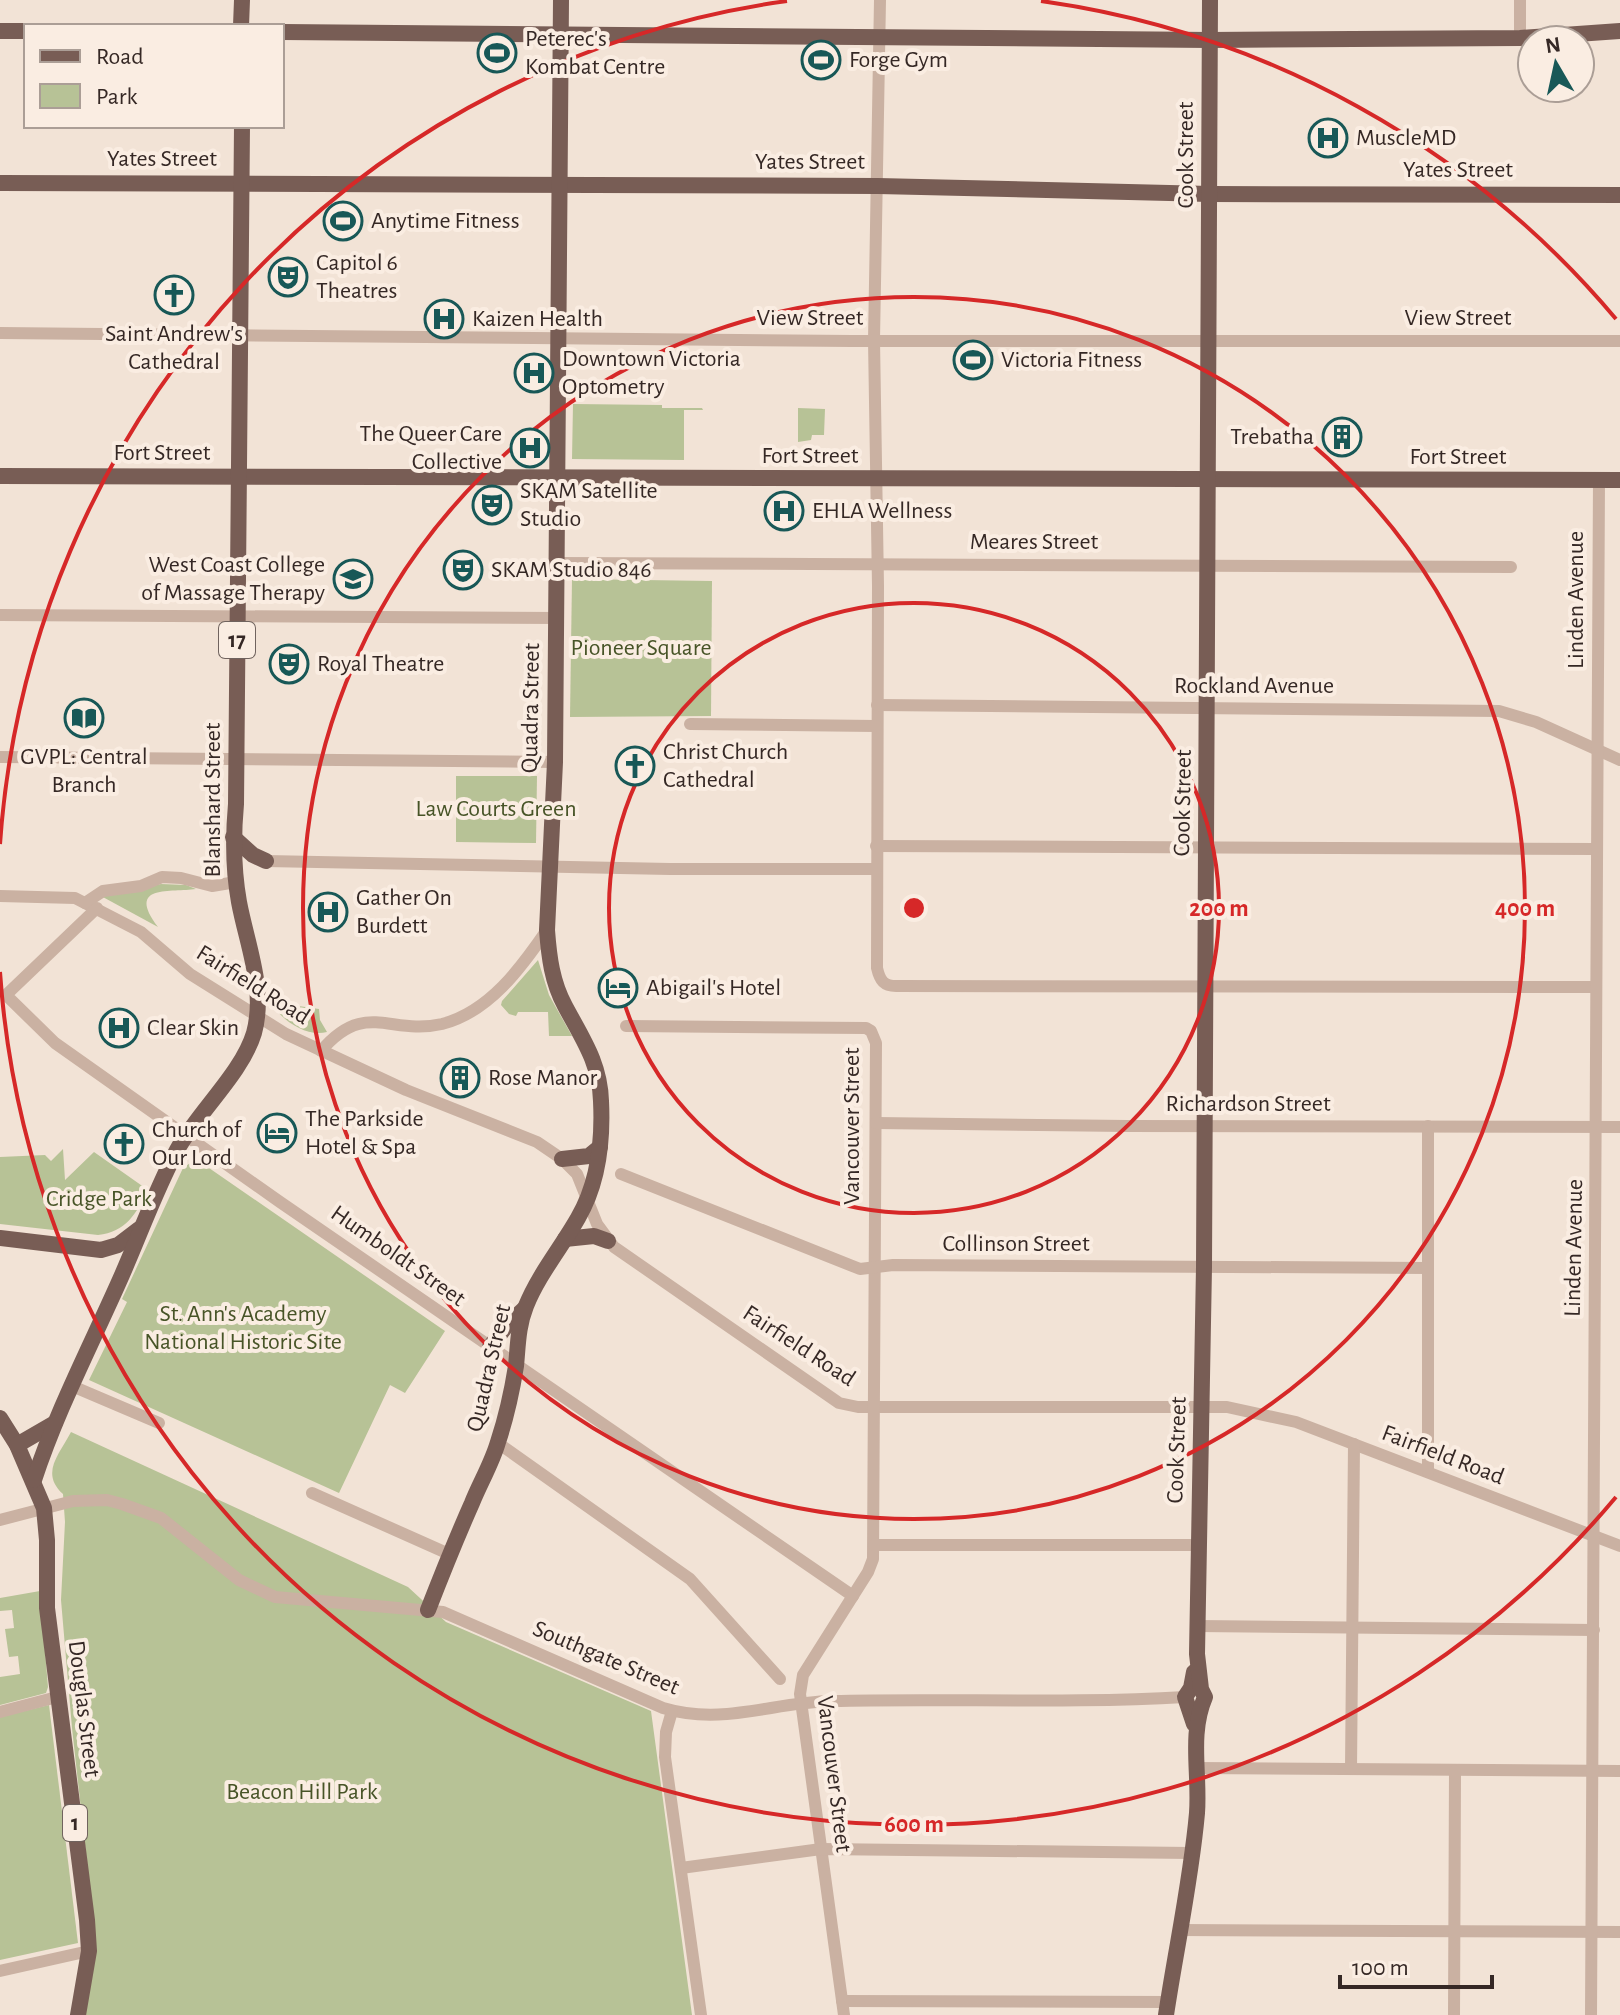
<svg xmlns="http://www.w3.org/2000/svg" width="1620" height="2015" font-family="'Alegreya Sans',sans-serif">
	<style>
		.green { fill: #b7c296 }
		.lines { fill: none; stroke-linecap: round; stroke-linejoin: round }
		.minor { stroke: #cab1a2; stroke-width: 12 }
		.major { stroke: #785d55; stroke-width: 16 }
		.ring { fill: none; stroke: #d62828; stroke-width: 4 }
		.labels { text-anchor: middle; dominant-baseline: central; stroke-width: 8; stroke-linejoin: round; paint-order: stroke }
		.shield { fill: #faede2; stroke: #70635e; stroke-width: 2 }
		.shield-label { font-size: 22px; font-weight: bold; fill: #352825 }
		.poi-label { font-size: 24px; fill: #352825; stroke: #faede2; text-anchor: start }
		.street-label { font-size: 24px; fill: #352825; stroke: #faede2 }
		.park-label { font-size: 24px; fill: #475427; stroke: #faede2 }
		.centre { fill: #d62828; stroke: #faede2; stroke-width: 4 }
		.ring-label { font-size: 24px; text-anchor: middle; font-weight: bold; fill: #d62828; stroke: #faede2; stroke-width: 8; stroke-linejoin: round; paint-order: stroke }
	</style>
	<rect width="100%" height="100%" fill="#f2e3d6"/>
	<!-- green -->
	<g class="green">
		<path d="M573,404L662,405V408H702L703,410H684V460L572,459Z"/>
		<path d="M798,408L825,409L824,435H812L811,440L798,442Z"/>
		<path d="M572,579L712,581L711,716L570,717Z"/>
		<path d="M456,776H537L536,843L456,842Z"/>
		<path d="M161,884L186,885L196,889C172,893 125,883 158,927L101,896Z"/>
		<path d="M538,960L549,995L572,1036H549L548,1012H518L516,1016L509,1014L501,1005L502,1001Z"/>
		<path d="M278,1003L319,1009L320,1020L327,1032C309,1037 288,1024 276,1010Z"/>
		<path d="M63,1149L65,1180L94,1152L148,1190C136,1214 126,1232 98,1235L0,1224V1157L45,1155L51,1161Z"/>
		<path d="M196,1159L445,1331L405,1393L390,1385L339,1493L89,1380L127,1302L122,1299L183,1168Z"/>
		<path d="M71,1432L408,1587L446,1622L651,1711L692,2015H84L89,1881L72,1728L61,1600L65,1522L63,1494C40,1473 59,1455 71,1432Z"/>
		<path d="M40,1591L48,1687L46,1693L0,1705V1677L20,1674L18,1656L9,1657L5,1629L14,1628L12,1610L0,1611V1598Z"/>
		<path d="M49,1705L78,1943L0,1960V1717Z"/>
	</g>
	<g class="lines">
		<!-- minor -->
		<g class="minor">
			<path d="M880,0L874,340L878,586L877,968C880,981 884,986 896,986L1595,987"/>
			<path d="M1520,0V38"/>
			<path d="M0,333L852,341H1620"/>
			<path d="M557,563L1511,567"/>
			<path d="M0,615L557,618"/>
			<path d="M877,705L1499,711L1536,722L1620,760"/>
			<path d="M690,724L876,726"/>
			<path d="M0,757L555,762"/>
			<path d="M876,846L1596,849"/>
			<path d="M266,861L670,869H876"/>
			<path d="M0,896L75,898L141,932L190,974L286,1034L406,1090L537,1142L562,1159L577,1174L597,1224L614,1247L839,1403L858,1407H1227L1296,1422L1620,1546"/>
			<path d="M85,903L103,891L141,886L162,877L181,878L212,886L236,882"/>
			<path d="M97,908L6,995L55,1043L280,1202L853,1596"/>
			<path d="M626,1026L866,1028L871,1031L876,1043L873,1559L868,1572L803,1675L800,1694L844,2015"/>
			<path d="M321,1051C365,999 390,1036 442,1024C489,1012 521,968 547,930"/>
			<path d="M876,1123L1127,1126L1620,1127"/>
			<path d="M621,1174L860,1269L893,1265L1428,1268"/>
			<path d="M72,1386L159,1423"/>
			<path d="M498,1443L690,1579L780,1679"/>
			<path d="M1428,1472V1126"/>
			<path d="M312,1493L449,1554"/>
			<path d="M0,1520L73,1501L107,1500L122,1504L161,1518L239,1580L275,1597L443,1612L663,1708C723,1726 773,1702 832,1701C950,1698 1067,1704 1185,1697"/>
			<path d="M874,1545H1197"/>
			<path d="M1197,1626L1594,1630"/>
			<path d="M672,1711L666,1732L665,1757L701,2015"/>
			<path d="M0,1712L57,1697"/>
			<path d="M1196,1768L1620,1771"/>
			<path d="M1351,1769L1354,1444"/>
			<path d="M681,1868L821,1849L1191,1853"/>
			<path d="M1179,1930L1620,1932"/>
			<path d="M0,1971L89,1951"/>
			<path d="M842,2001L1168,2002"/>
			<path d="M1454,2015L1455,1771"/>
			<path d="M1591,2015L1599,480"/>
		</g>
		<!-- major -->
		<g class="major">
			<path d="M241,26L242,0"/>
			<path d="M0,31H26"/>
			<path d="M282,32L1210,40L1520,38L1620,31"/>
			<path d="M0,183L878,186L1210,194L1620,195"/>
			<path d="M0,476L1620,480"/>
			<path d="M233,837L253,855L266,861"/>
			<path d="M562,1159L589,1156L600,1147"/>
			<path d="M0,1238L101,1250L118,1245L139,1229"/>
			<path d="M565,1239L594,1236L608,1241"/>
			<path d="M490,1347L507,1325L524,1309"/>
			<path d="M0,1418L17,1445L44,1508L47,1540V1608L87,1920L89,1951L78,2015"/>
			<path d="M17,1445L55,1423"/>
			<path d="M34,1480C56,1413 89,1349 118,1284C138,1240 154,1193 177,1150C198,1112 242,1073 254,1033C266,989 247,945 239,902C233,869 233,837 236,804L242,126"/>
			<path d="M428,1610C442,1574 456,1539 472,1503C480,1483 492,1463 498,1442C506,1418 512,1391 516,1366C518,1345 518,1326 526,1306C539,1274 561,1248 578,1218C599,1182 603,1141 601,1101C600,1063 582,1038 565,1006C552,982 549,957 547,930L555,762L561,0"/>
			<path d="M1194,1724L1185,1697L1191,1688L1194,1672"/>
			<path d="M1166,2015C1176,1948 1191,1881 1197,1813C1200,1774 1189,1734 1205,1697L1201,1689L1197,1654L1204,1267L1210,0"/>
		</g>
	</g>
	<!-- distance rings -->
	<g class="ring">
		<circle cx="914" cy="908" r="305"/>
		<circle cx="914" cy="908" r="611"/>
		<path d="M1616 1497A916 916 0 0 1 0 972M0 844A916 916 0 0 1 787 1M1041 1A916 916 0 0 1 1616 319"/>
	</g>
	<!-- icons -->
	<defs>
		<symbol id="stadium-ring" viewBox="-11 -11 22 22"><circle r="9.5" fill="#faede2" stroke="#185857" stroke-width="1.5"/><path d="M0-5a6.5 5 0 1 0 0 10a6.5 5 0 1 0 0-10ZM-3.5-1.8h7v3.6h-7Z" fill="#185857"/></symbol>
		<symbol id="hospital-ring" viewBox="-11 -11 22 22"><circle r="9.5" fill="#faede2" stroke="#185857" stroke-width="1.5"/><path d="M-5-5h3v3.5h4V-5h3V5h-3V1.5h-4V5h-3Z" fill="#185857"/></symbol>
		<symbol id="theatre-ring" viewBox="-11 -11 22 22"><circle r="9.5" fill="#faede2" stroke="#185857" stroke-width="1.5"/><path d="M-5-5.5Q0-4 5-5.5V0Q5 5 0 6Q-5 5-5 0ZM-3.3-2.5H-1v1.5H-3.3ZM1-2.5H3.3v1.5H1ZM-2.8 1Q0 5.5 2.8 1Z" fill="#185857"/></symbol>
		<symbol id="church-ring" viewBox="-11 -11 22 22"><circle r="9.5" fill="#faede2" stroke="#185857" stroke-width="1.5"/><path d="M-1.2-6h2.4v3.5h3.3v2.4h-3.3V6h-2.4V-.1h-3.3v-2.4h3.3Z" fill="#185857"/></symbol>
		<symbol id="building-ring" viewBox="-11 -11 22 22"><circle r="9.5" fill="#faede2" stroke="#185857" stroke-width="1.5"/><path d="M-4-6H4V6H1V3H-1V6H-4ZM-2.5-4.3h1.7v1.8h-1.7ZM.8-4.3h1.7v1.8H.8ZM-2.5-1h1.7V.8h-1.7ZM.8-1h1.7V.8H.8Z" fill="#185857"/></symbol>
		<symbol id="university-ring" viewBox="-11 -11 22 22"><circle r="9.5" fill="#faede2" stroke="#185857" stroke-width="1.5"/><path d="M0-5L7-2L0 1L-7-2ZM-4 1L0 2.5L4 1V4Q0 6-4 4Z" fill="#185857"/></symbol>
		<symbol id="library-ring" viewBox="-11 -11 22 22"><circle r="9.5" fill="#faede2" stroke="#185857" stroke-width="1.5"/><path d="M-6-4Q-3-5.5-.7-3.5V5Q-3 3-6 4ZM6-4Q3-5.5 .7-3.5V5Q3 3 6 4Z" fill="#185857"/></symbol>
		<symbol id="hotel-ring" viewBox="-11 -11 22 22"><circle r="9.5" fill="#faede2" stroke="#185857" stroke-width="1.5"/><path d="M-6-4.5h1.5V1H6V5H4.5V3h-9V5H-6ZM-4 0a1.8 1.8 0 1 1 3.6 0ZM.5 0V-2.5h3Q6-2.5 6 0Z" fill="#185857"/></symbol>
	</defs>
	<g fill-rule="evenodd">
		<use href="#stadium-ring" x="475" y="31" width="44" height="44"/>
		<use href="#stadium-ring" x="799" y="38" width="44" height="44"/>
		<use href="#hospital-ring" x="1306" y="116" width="44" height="44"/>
		<use href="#stadium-ring" x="321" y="199" width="44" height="44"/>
		<use href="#theatre-ring" x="266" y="255" width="44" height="44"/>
		<use href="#church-ring" x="152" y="273" width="44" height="44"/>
		<use href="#hospital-ring" x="422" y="297" width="44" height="44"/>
		<use href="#stadium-ring" x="951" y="338" width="44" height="44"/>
		<use href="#hospital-ring" x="512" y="351" width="44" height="44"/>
		<use href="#building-ring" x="1320" y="415" width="44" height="44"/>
		<use href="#hospital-ring" x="508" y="426" width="44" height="44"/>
		<use href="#theatre-ring" x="470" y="483" width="44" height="44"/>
		<use href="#hospital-ring" x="762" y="489" width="44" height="44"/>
		<use href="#theatre-ring" x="441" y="548" width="44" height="44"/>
		<use href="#university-ring" x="331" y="557" width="44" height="44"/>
		<use href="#theatre-ring" x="267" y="642" width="44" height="44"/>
		<use href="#library-ring" x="62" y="696" width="44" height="44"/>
		<use href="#church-ring" x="613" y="744" width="44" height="44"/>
		<use href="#hospital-ring" x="306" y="890" width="44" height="44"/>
		<use href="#hotel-ring" x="596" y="966" width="44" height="44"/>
		<use href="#hospital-ring" x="97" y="1006" width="44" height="44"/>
		<use href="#building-ring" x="438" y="1056" width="44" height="44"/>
		<use href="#hotel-ring" x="255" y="1111" width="44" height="44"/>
		<use href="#church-ring" x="102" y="1122" width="44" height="44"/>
	</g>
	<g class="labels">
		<!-- shield labels -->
		<g class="shield">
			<rect x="219" y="622" width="36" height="36" rx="6"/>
			<rect x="63" y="1805" width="24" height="36" rx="6"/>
		</g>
		<g class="shield-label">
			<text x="237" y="640">17</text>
			<text x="75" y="1823">1</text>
		</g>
		<!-- poi labels -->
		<g class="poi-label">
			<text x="525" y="39">Peterec's<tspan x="525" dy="28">Kombat Centre</tspan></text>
			<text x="849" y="60">Forge Gym</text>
			<text x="1356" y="138">MuscleMD</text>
			<text x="371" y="221">Anytime Fitness</text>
			<text x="316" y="263">Capitol 6<tspan x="316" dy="28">Theatres</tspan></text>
			<text x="472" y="319">Kaizen Health</text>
			<text x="174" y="334" text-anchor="middle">Saint Andrew's<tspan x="174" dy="28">Cathedral</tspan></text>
			<text x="562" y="359">Downtown Victoria<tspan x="562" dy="28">Optometry</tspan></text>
			<text x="1001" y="360">Victoria Fitness</text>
			<text x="502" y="434" text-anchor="end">The Queer Care<tspan x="502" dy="28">Collective</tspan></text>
			<text x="1314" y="437" text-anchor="end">Trebatha</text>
			<text x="520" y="491">SKAM Satellite<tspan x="520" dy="28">Studio</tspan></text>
			<text x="812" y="511">EHLA Wellness</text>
			<text x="325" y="565" text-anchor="end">West Coast College<tspan x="325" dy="28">of Massage Therapy</tspan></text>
			<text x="491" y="570">SKAM Studio 846</text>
			<text x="317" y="664">Royal Theatre</text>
			<text x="663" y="752">Christ Church<tspan x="663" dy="28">Cathedral</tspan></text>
			<text x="84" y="757" text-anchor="middle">GVPL: Central<tspan x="84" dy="28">Branch</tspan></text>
			<text x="356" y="898">Gather On<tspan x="356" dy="28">Burdett</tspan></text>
			<text x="646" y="988">Abigail's Hotel</text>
			<text x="147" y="1028">Clear Skin</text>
			<text x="488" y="1078">Rose Manor</text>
			<text x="305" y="1119">The Parkside<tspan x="305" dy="28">Hotel &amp; Spa</tspan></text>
			<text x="152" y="1130">Church of<tspan x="152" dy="28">Our Lord</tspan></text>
		</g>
		<!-- street labels -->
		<g class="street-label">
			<text transform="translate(1186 155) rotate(-90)">Cook Street</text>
			<text x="162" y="159">Yates Street</text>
			<text x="810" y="162">Yates Street</text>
			<text x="1458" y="170">Yates Street</text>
			<text x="810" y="318">View Street</text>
			<text x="1458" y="318">View Street</text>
			<text x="162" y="453">Fort Street</text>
			<text x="810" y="456">Fort Street</text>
			<text x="1458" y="457">Fort Street</text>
			<text x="1034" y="542">Meares Street</text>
			<text transform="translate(1576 600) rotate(-90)">Linden Avenue</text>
			<text x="1254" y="686">Rockland Avenue</text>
			<text transform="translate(531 708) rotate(-89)">Quadra Street</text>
			<text transform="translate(213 800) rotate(-90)">Blanshard Street</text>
			<text transform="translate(1183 803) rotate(-89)">Cook Street</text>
			<text transform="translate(253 985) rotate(32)">Fairfield Road</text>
			<text x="1248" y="1104">Richardson Street</text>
			<text transform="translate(852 1126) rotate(-90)">Vancouver Street</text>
			<text x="1016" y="1244">Collinson Street</text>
			<text transform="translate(1574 1248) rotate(-89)">Linden Avenue</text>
			<text transform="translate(398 1256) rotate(35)">Humboldt Street</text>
			<text transform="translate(799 1346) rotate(33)">Fairfield Road</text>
			<text transform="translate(489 1368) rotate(-77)">Quadra Street</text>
			<text transform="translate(1177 1450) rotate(-88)">Cook Street</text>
			<text transform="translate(1443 1455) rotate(21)">Fairfield Road</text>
			<text transform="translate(606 1658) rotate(23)">Southgate Street</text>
			<text transform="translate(84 1709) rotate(83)">Douglas Street</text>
			<text transform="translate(834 1774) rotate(83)">Vancouver Street</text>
		</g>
		<!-- park labels -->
		<g class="park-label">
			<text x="641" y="648">Pioneer Square</text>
			<text x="496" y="809">Law Courts Green</text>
			<text x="99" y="1199">Cridge Park</text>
			<text x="243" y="1314">St. Ann's Academy<tspan x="243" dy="28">National Historic Site</tspan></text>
			<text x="302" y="1792">Beacon Hill Park</text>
		</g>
	</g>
	<circle cx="914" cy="908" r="12" class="centre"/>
	<g class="ring-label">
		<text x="1219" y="916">200 m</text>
		<text x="1525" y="916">400 m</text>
		<text x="914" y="1832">600 m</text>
	</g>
	<!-- legend -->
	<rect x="24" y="24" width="260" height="104" fill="#faede2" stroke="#ab9e96" stroke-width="2"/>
	<rect x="40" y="50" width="40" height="12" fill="#785d55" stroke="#ab9e96" stroke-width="2"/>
	<text x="96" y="64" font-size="24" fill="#352825">Road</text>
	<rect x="40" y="84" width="40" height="24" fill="#b7c296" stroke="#ab9e96" stroke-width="2"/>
	<text x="96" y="104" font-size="24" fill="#352825">Park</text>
	<!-- north arrow -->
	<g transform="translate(1556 64) rotate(351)"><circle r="38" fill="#faede2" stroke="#ab9e96" stroke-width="2"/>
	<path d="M0-6L14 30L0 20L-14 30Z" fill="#185857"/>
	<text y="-12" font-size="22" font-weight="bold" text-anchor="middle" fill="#352825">N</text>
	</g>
	<!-- scale -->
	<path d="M1340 1975v12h152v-12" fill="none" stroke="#352825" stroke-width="4"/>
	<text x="1352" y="1975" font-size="24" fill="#352825" stroke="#faede2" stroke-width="6" paint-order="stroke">100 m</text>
</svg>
